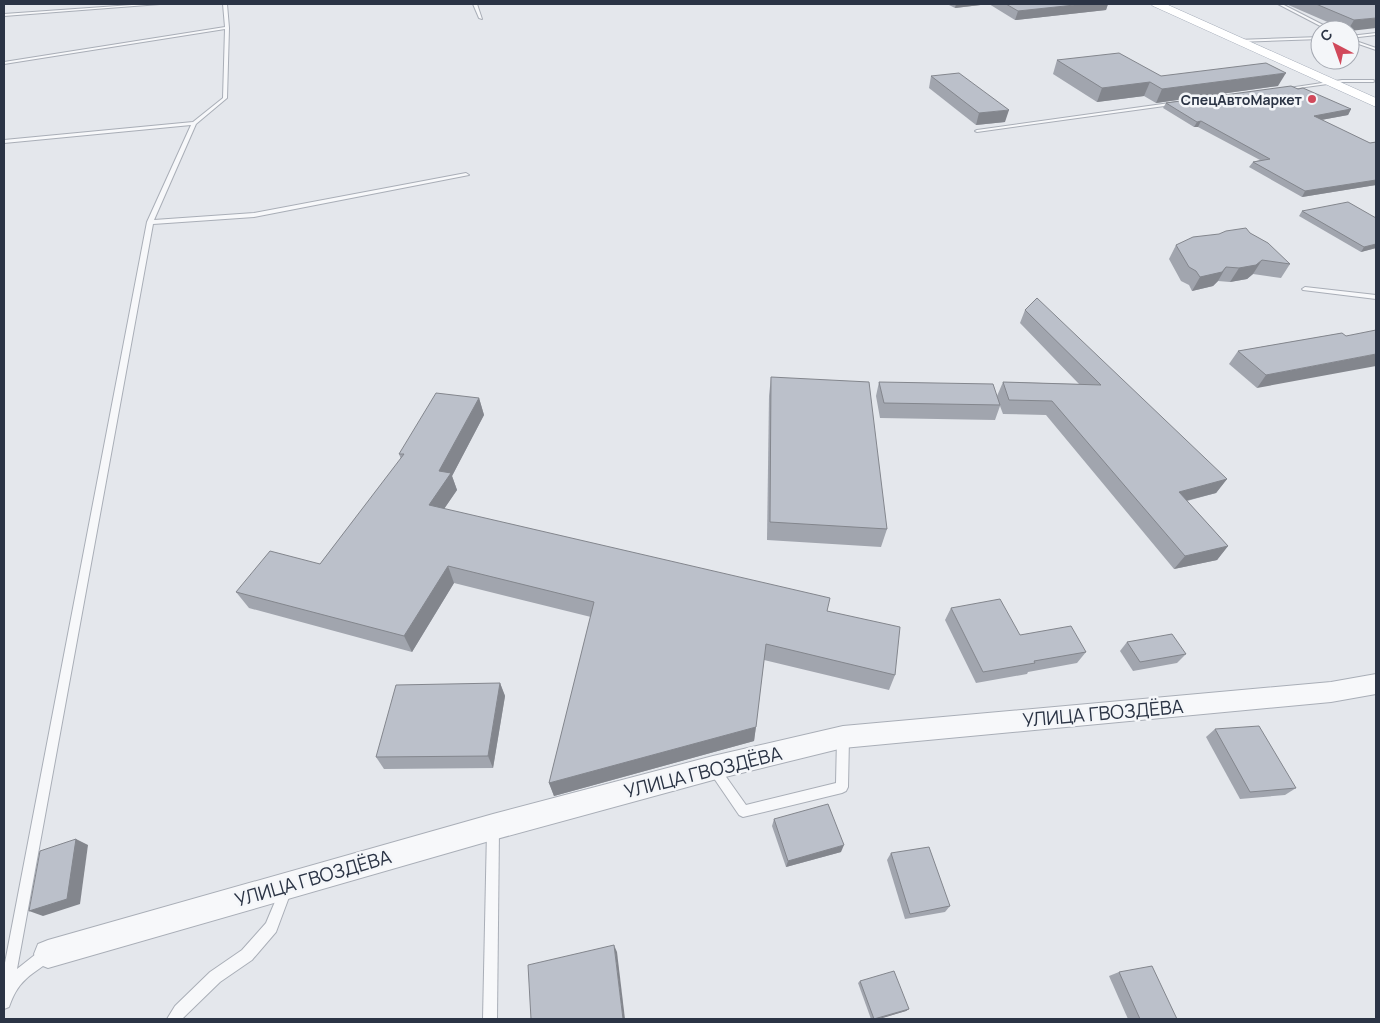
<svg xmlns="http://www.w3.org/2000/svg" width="1380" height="1023" font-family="Manrope,sans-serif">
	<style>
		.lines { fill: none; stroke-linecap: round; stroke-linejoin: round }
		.lane-casing { stroke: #a9aeb7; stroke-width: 2 }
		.street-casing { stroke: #a9aeb7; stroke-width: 2 }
		.primary-casing { stroke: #a3abb8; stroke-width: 1 }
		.lane { fill: #f7f8fa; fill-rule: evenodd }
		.street { fill: #f7f8fa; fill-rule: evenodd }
		.primary { fill: #fff; fill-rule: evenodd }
		.wall { fill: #a1a5ae }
		.shaded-wall { fill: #83868d }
		.building { fill: #bbc0ca; stroke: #83868d }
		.poi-dot { fill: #d1495b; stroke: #f4f6f9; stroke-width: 2 }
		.labels { text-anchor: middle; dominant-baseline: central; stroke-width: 5; stroke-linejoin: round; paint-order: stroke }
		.far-poi-label { font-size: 14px; font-weight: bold; fill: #2b3445; stroke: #f4f6f9; text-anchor: end }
		.near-street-label { font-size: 19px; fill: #2b3445; stroke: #f4f6f9 }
	</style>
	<rect width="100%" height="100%" fill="#e4e7ec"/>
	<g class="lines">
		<defs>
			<g id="lane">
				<path d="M146,4H160L4,16V14Z"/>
				<path d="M223,4H227L229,28L227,98L196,124L154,220L254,213L466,173L469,175L254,217L153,224L17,969L41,950L46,948L51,950L53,955C48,965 34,971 26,979C17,987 13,996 9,1007L4,1009V968L147,222L191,125L4,143V140L193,122L223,98L225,29L4,64V62L225,27Z"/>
				<path d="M473,4H477L482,19L479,18Z"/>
				<path d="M1278,4H1282L1333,30H1328Z"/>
				<path d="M1376,33V35L1350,38V36Z"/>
				<path d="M1320,37V39L1237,42L1235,41L1237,40Z"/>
				<path d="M1350,39L1376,48V50L1350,41Z"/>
				<path d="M1342,80H1373L1375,81L1373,82H1342L1284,90L1282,89Z"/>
				<path d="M1177,102L1179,103V104L977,132L975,131L977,130Z"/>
				<path d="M1305,287L1376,295V299L1303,290L1302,289Z"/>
				<path d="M843,733L847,734L849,738L848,787L846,791L842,793L743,817L739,815L707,768L709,764L713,762L717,764L746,805L836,783L837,738L839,734Z"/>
				<path d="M493,824L497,826L499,830L497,1019H483L487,830L489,826Z"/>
				<path d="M286,883L290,885L292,889L276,932L252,960L220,982L182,1019H167L175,1006L210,972L242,950L266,923L282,885Z"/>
			</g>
			<path id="street" d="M1376,674V694L1331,702L843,748L713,780L493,840L48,968L38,964L34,954L38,944L48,940L493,814L713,756L843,726L1331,682Z"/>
			<path id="primary" d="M1151,4H1166L1376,98V107L1153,6Z"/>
		</defs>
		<!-- lane casing -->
		<use href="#lane" class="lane-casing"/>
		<!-- street casing -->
		<use href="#street" class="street-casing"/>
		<!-- primary casing -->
		<use href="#primary" class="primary-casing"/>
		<!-- lane -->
		<use href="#lane" class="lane"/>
		<!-- street -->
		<use href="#street" class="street"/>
		<!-- primary -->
		<use href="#primary" class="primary"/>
	</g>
	<!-- wall -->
	<g class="wall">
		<path d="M947,4H1108L1106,10L1015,20L989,4L955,8Z"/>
		<path d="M1286,4H1376L1350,30H1346Z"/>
		<path d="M1057,60L1161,76L1278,86L1156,103L1144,96L1097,102L1053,74Z"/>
		<path d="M931,76L1005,122L976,125L929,88Z"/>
		<path d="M1298,89L1351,109L1348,115L1321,120L1370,143L1376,142V185L1302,197L1249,167L1253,162L1260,160L1198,127H1194L1163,108L1166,103Z"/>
		<path d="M1302,211L1376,248L1361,252L1299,216Z"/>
		<path d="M1250,233L1290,264L1281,278L1253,274L1247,279L1230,282L1218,281L1213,286L1192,291L1189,285L1181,281L1169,259L1176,245Z"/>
		<path d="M1025,310L1227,479L1216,493L1187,501L1228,546L1217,560L1174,569L1046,415L1003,414L1000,406L995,420L880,418L876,396L879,382L997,396L1003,382L1079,384L1020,323Z"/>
		<path d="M1342,333L1257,388L1229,364L1238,351Z"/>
		<path d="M771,377L887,529L881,547L767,540L769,396Z"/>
		<path d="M479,398L484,415L452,476L457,490L444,509L827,611L895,675L889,690L764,660L754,741L554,796L549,783L591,617L454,583L412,652L249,608L236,592L320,564L401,459L399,454Z"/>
		<path d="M951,608L1020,635L1086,652L1077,663L1028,672L1027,674L976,683L945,620Z"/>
		<path d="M1127,642L1186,654L1177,663L1133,671L1120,651Z"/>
		<path d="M500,683L505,696L493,768L384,769L376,757Z"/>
		<path d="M1215,729L1296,788L1285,795L1240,799L1206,737Z"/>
		<path d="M774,819L841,852L786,867L772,826Z"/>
		<path d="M891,853L950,906L945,912L905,919L887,860Z"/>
		<path d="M1119,972L1177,1019H1128L1109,976Z"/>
		<path d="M860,981L909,1009L906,1011L879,1019H871L858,983Z"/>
	</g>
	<!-- shaded-wall -->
	<g class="shaded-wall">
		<path d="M956,4H990H989L955,8Z"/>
		<path d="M1084,4H1108L1106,10L1015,20L1018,11Z"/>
		<path d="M1376,18V28L1350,31L1348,30L1354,20Z"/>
		<path d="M1286,73L1278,86L1156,103L1162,89Z"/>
		<path d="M1150,82L1144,96L1097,102L1102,88Z"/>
		<path d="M1351,109L1348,115L1310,122L1314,116Z"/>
		<path d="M1009,110L1005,122L976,125L979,113Z"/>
		<path d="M1201,121L1198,127H1194L1197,122Z"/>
		<path d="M1376,180V185L1302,197L1305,191Z"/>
		<path d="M1376,244V248L1361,252L1364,247Z"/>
		<path d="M1262,260L1253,274L1247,279L1230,282L1239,268Z"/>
		<path d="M1226,267L1218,281L1213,286L1192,291L1200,277Z"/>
		<path d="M1376,354V366L1257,388L1266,375Z"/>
		<path d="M479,398L484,415L452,476L457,490L435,522L429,505L439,471Z"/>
		<path d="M1227,479L1216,493L1169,505L1179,492Z"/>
		<path d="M1228,546L1217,560L1174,569L1185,556Z"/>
		<path d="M448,566L454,583L412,652L404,636Z"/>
		<path d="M500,683L505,696L493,768L488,756Z"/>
		<path d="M756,727L754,741L554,796L549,783Z"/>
		<path d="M76,839L88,845L80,904L43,916L29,911Z"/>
		<path d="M844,845L841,852L786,867L788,861Z"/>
		<path d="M614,945L617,952L625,1019H623Z"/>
		<path d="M909,1009L906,1011L879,1019H876Z"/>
	</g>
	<!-- building -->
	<g class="building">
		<path d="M1006,4H1084L1018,11Z"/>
		<path d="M1316,4H1376V18L1354,20Z"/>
		<path d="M1119,53L1161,76L1266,63L1286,73L1162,89L1150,82L1102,88L1057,60Z"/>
		<path d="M959,73L1009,110L979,113L931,76Z"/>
		<path d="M1291,86L1298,89L1303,88L1351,109L1314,116L1370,143L1376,142V180L1305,191L1253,162L1270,159L1201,121L1197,122L1166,103Z"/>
		<path d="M1348,202L1376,218V244L1364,247L1302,211Z"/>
		<path d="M1246,228L1250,233L1268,243L1290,264L1262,260L1256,265L1239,268L1226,267L1222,272L1200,277L1196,271L1189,267L1176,245L1193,237L1219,234L1226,231Z"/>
		<path d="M1037,298L1227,479L1179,492L1228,546L1185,556L1052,401L1009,400L1003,382L1101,385L1025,310Z"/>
		<path d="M1376,330V354L1266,375L1238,351L1342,333L1346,336Z"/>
		<path d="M771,377L869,382L887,529L770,522Z"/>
		<path d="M879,382L993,384L1000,405L884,403Z"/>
		<path d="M436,393L479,398L439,471L451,473L429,505L830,598L827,611L900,627L895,675L766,644L756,727L549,783L594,602L448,566L404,636L236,592L270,551L320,564L404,454H399Z"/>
		<path d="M1000,599L1020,635L1071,626L1086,652L1034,661L1035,663L983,672L951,608Z"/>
		<path d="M1172,634L1186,654L1140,662L1127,642Z"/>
		<path d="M500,683L488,756L376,757L396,685Z"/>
		<path d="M1259,726L1296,788L1250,792L1215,729Z"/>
		<path d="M828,804L844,845L788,861L774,819Z"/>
		<path d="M76,839L67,899L29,911L40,851Z"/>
		<path d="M929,847L950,906L910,914L891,853Z"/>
		<path d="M614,945L623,1019H531L528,965Z"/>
		<path d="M1152,966L1177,1019H1140L1119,972Z"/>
		<path d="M894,971L909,1009L874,1019L860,981Z"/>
	</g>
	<!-- markers -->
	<circle class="poi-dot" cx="1312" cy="99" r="5"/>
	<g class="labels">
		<!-- far-poi labels -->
		<g class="far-poi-label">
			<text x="1302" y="99">СпецАвтоМаркет</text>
		</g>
		<!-- near-street labels -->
		<g class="near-street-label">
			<text transform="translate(1103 713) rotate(-5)">УЛИЦА ГВОЗДЁВА</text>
			<text transform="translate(703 772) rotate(-14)">УЛИЦА ГВОЗДЁВА</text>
			<text transform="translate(313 878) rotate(-16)">УЛИЦА ГВОЗДЁВА</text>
		</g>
	</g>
	<!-- border -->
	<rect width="1380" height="1023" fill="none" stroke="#2b3445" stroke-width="10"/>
	<!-- north arrow -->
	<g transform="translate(1335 45) rotate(319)"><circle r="24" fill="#f4f6f9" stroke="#a4a8b1"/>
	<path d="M0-4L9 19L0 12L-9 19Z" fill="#d1495b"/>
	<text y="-8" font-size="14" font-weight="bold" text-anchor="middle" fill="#2b3445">С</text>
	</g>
</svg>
